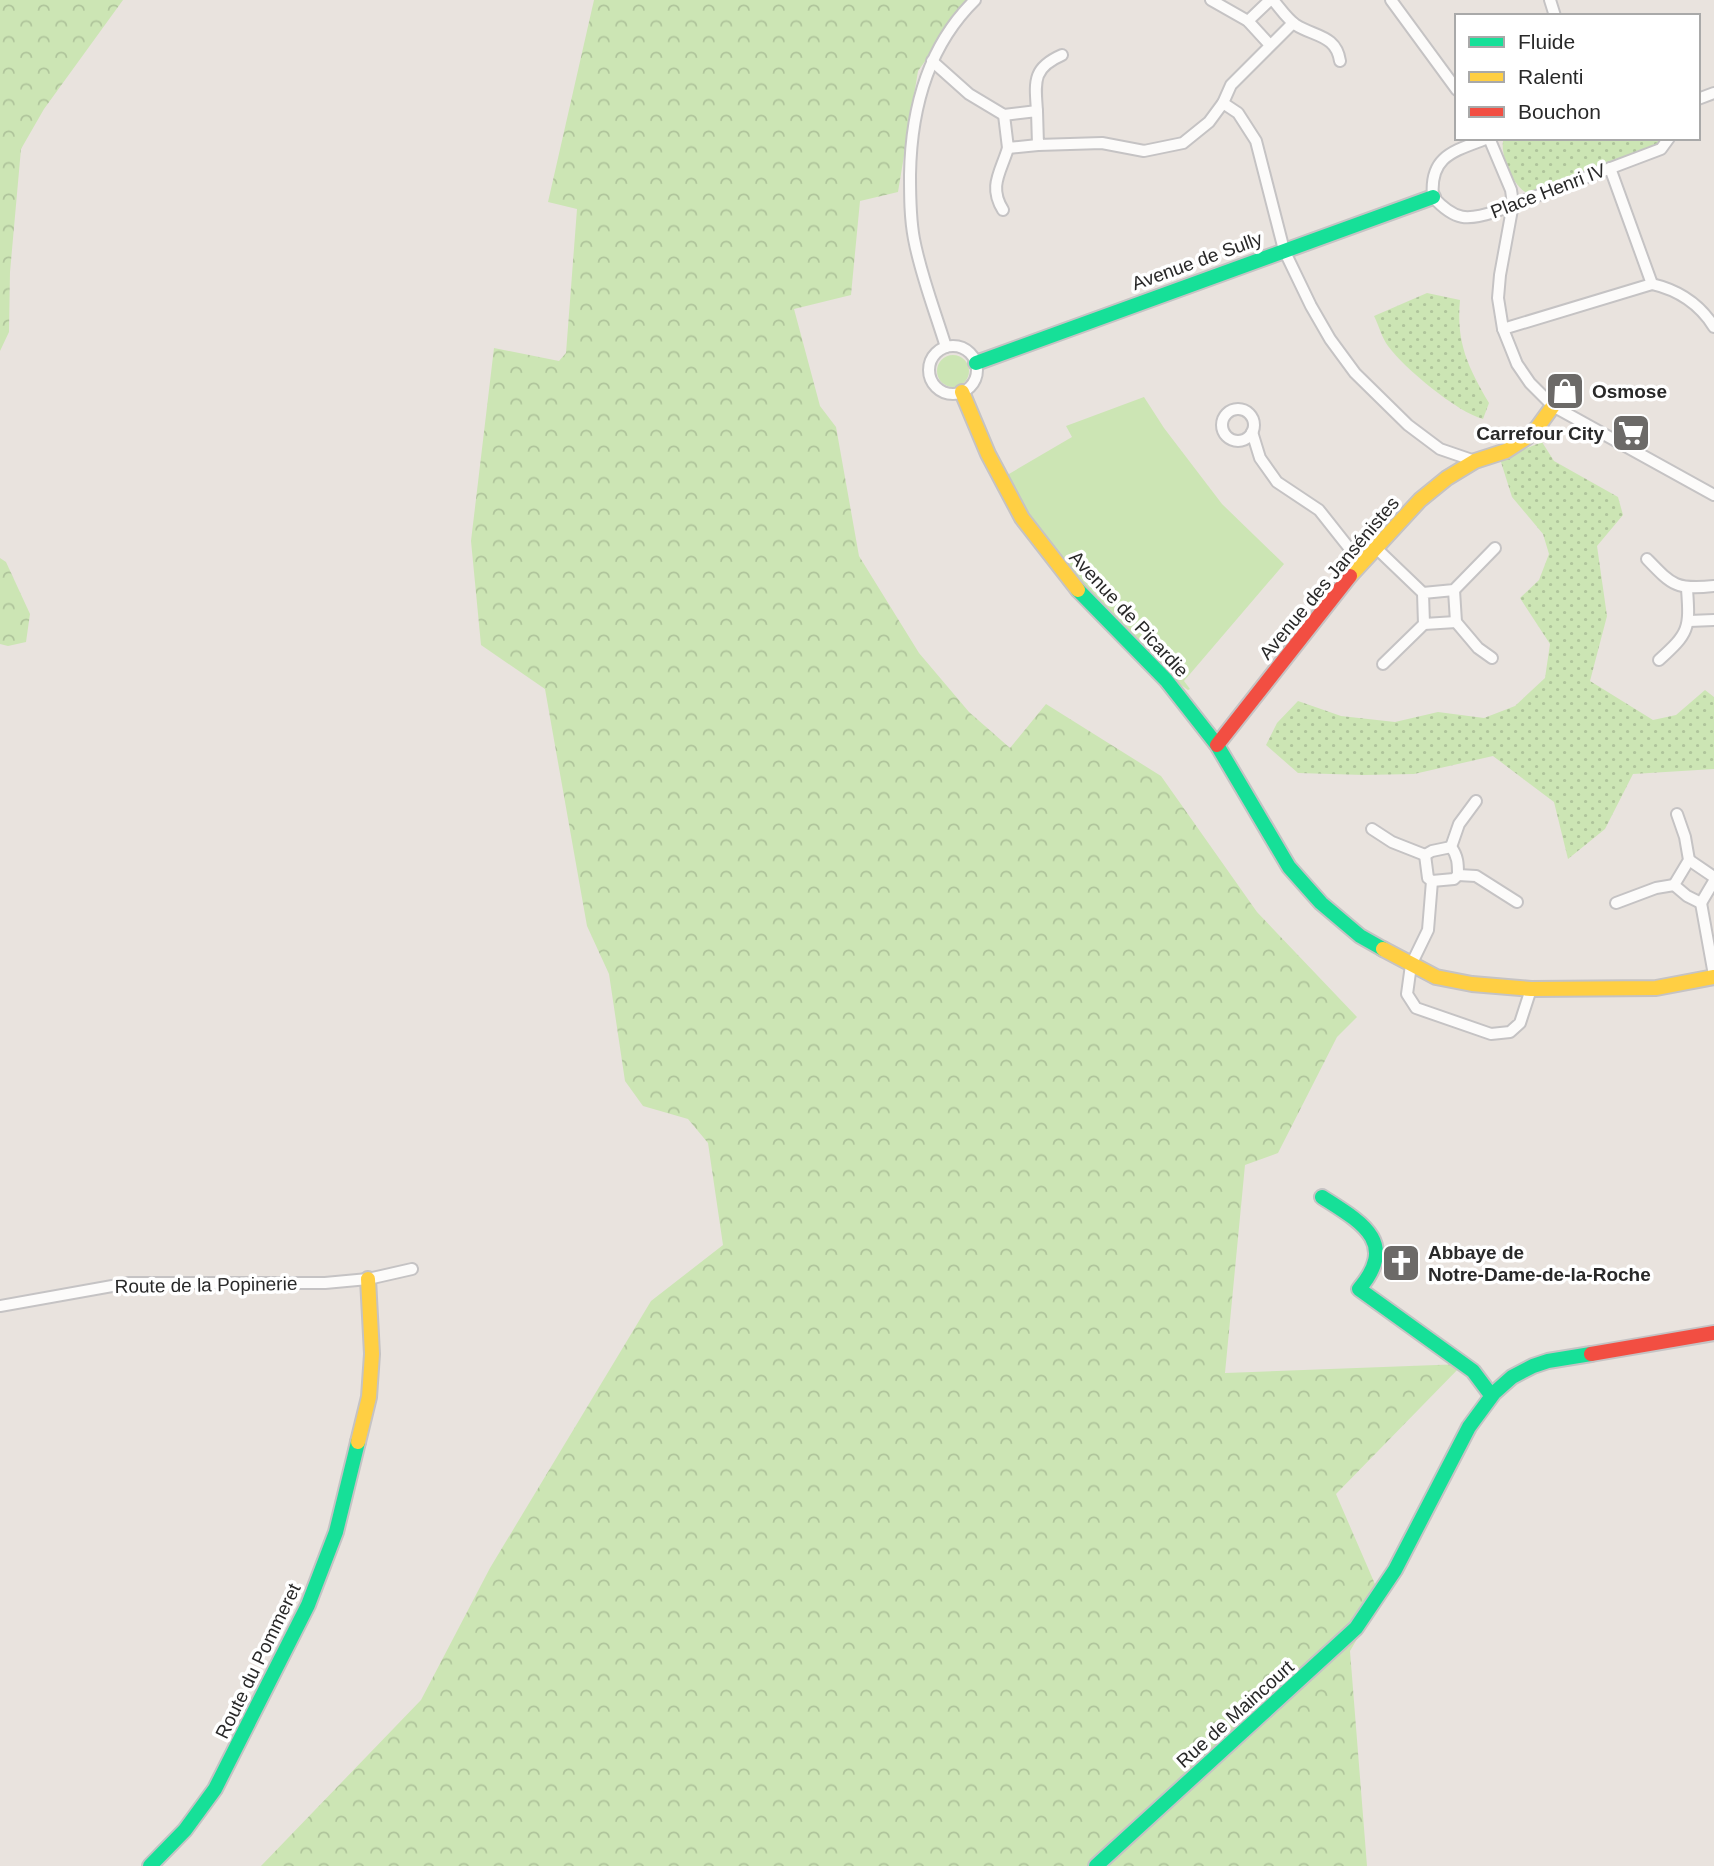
<svg xmlns="http://www.w3.org/2000/svg" width="1714" height="1866" font-family="Arial,sans-serif">
	<style>
		.grass { fill: #cce5b4 }
		.forest { fill: url(#forest-crowns) }
		.park { fill: url(#park-dots) }
		.lines { fill: none; stroke-linecap: round; stroke-linejoin: round }
		.street-casing { stroke: #c5c3c4; stroke-width: 14 }
		.fast-casing { stroke: #c5c3c4; stroke-width: 18 }
		.slow-casing { stroke: #c5c3c4; stroke-width: 18 }
		.jam-casing { stroke: #c5c3c4; stroke-width: 18 }
		.street { stroke: #fcfbfa; stroke-width: 10 }
		.fast { stroke: #16e098; stroke-width: 14 }
		.slow { stroke: #ffcf43; stroke-width: 14 }
		.jam { stroke: #f24e42; stroke-width: 14 }
		.labels { text-anchor: middle; dominant-baseline: central; stroke-width: 7; stroke-linejoin: round; paint-order: stroke }
		.street-label { font-size: 19px; fill: #292929; stroke: #fff }
		.poi-label { font-size: 19px; font-weight: bold; fill: #292929; stroke: #fff; text-anchor: start }
	</style>
	<defs>
		<pattern id="forest-crowns" width="20" height="18" patternUnits="userSpaceOnUse" patternTransform="scale(1.75)"><rect width="20" height="18" fill="#cce5b4"/><path d="M2 6a3 3 0 1 1 6 0M12 15a3 3 0 1 1 6 0" fill="none" stroke="#afc49b"/></pattern>
		<pattern id="park-dots" width="8" height="8" patternUnits="userSpaceOnUse" patternTransform="scale(1.75)"><rect width="8" height="8" fill="#cce5b4"/><path d="M2 2h.1M6 6h.1" fill="none" stroke="#afc49b" stroke-width="1.8" stroke-linecap="round"/></pattern>
	</defs>
	<rect width="100%" height="100%" fill="#e9e3de"/>
	<!-- grass -->
	<g class="grass">
		<circle cx="953" cy="371" r="16"/>
		<path d="M1144,397L1164,428L1222,504L1284,564L1184,681L1190,689L1188,690L1166,674L1065,571L1002,478L1072,437L1066,426Z"/>
	</g>
	<!-- forest -->
	<g class="forest">
		<path d="M0,0H123L44,109L21,149L10,272L9,332L0,351Z"/>
		<path d="M594,0H969L918,71L898,192L860,201L851,295L794,309L820,406L836,427L859,556L919,653L969,712L1010,748L1046,704L1161,776L1257,912L1357,1017L1337,1037L1278,1153L1245,1165L1225,1373L1463,1364L1336,1494L1381,1598L1350,1651L1367,1866H261L421,1700L490,1568L651,1301L723,1245L708,1143L688,1119L643,1106L625,1081L609,974L587,926L545,689L481,645L471,541L494,348L559,361L566,353L577,209L548,202Z"/>
		<path d="M0,558L6,562L30,614L26,642L8,646L0,644Z"/>
	</g>
	<!-- park -->
	<g class="park">
		<path d="M1504,138H1664L1652,149L1530,194C1514,191 1498,152 1504,138Z"/>
		<path d="M1427,293L1460,300C1456,343 1468,367 1489,403L1483,419C1457,412 1405,369 1388,346C1382,338 1379,326 1374,316Z"/>
		<path d="M1542,442L1554,461L1618,497L1623,515L1597,546L1607,616L1590,681L1653,720L1676,715L1705,690L1714,697V769L1633,774L1605,829L1568,859L1554,802L1493,756L1414,774L1364,775L1298,773L1266,745L1277,723L1298,701L1341,716L1395,722L1438,712L1484,718L1515,706L1545,678L1550,644L1520,598L1539,580L1549,554L1543,534L1512,497L1500,459Z"/>
	</g>
	<g class="lines">
		<defs>
			<g id="street">
				<path d="M1211,0L1248,21L1270,45"/>
				<path d="M1273,0C1280,8 1287,19 1296,25C1315,37 1336,35 1340,61"/>
				<path d="M1391,0L1457,90"/>
				<path d="M1550,0L1555,16"/>
				<path d="M1248,21L1270,0"/>
				<path d="M932,61L969,94L1004,115L1037,111L1038,145L1102,143L1144,151L1183,143L1209,122L1223,103L1231,85L1293,23"/>
				<path d="M1698,99L1714,93"/>
				<path d="M1223,103L1238,113L1256,141L1284,250L1311,306L1330,339L1355,373L1408,425L1440,449L1475,461"/>
				<path d="M1037,111C1035,82 1032,68 1062,55"/>
				<path d="M1004,115L1008,148L1038,145"/>
				<path d="M1488,138C1455,151 1429,155 1433,197C1455,221 1467,221 1497,211L1661,149L1669,138"/>
				<path d="M1489,138L1511,190L1513,204L1500,275L1498,298L1503,329L1517,364L1530,383L1553,406L1714,495"/>
				<path d="M1610,168L1652,284"/>
				<path d="M1003,210C988,186 1001,172 1008,148"/>
				<path d="M1503,329L1652,284C1678,290 1699,303 1714,327"/>
				<circle cx="953" cy="370" r="24"/>
				<path d="M946,347C935,311 921,276 914,239C910,218 910,197 910,175C911,110 927,47 975,0"/>
				<circle cx="1238" cy="425" r="16"/>
				<path d="M1252,432L1260,458L1277,482L1319,510L1361,563"/>
				<path d="M1375,547L1423,593"/>
				<path d="M1647,559C1672,585 1676,590 1714,586"/>
				<path d="M1454,590L1456,622L1478,648L1492,658"/>
				<path d="M1689,621L1714,620"/>
				<path d="M1456,622L1424,624L1423,593L1454,590L1495,548"/>
				<path d="M1659,660C1689,633 1690,629 1687,589"/>
				<path d="M1383,664L1424,624"/>
				<path d="M1677,814L1685,837L1689,860L1674,885L1687,896L1701,903L1714,881"/>
				<path d="M1372,829L1392,842L1425,855"/>
				<path d="M1451,847L1459,824L1476,801"/>
				<path d="M1425,855L1428,878L1432,881L1454,879L1458,875C1458,864 1458,856 1451,847"/>
				<path d="M1425,855L1432,851L1451,847"/>
				<path d="M1689,860L1714,877"/>
				<path d="M1458,875L1476,876L1517,902"/>
				<path d="M1432,881L1428,930L1411,965L1407,994L1416,1008L1491,1034L1510,1032L1520,1023L1531,989"/>
				<path d="M1616,903L1656,888L1674,885"/>
				<path d="M1701,903L1714,975"/>
				<path d="M0,1306L129,1283H325L368,1279L412,1269"/>
			</g>
			<g id="fast">
				<path d="M976,363L1433,197"/>
				<path d="M1078,590L1166,680L1217,745L1289,867L1321,903L1360,936L1383,949"/>
				<path d="M1322,1197C1361,1222 1399,1242 1359,1289L1473,1371L1491,1395"/>
				<path d="M150,1866L185,1830L215,1789L308,1605L336,1532L358,1442"/>
				<path d="M1096,1866L1356,1628L1395,1570L1469,1427L1494,1393L1512,1377L1533,1366L1548,1361L1591,1354"/>
			</g>
			<g id="slow">
				<path d="M962,392L988,454L1022,518L1078,590"/>
				<path d="M1350,576L1420,500L1447,478L1475,461L1506,451L1526,438L1537,428L1553,406"/>
				<path d="M1383,949L1436,977L1472,984L1531,989L1656,988L1714,977"/>
				<path d="M358,1442L369,1397L372,1354L368,1279"/>
			</g>
			<g id="jam">
				<path d="M1217,745L1350,576"/>
				<path d="M1591,1354L1714,1333"/>
			</g>
		</defs>
		<!-- street casing -->
		<use href="#street" class="street-casing"/>
		<!-- fast casing -->
		<use href="#fast" class="fast-casing"/>
		<!-- slow casing -->
		<use href="#slow" class="slow-casing"/>
		<!-- jam casing -->
		<use href="#jam" class="jam-casing"/>
		<!-- street -->
		<use href="#street" class="street"/>
		<!-- fast -->
		<use href="#fast" class="fast"/>
		<!-- slow -->
		<use href="#slow" class="slow"/>
		<!-- jam -->
		<use href="#jam" class="jam"/>
	</g>
	<!-- icons -->
	<defs>
		<symbol id="shop-square" viewBox="-11 -11 22 22"><rect x="-9" y="-9" width="18" height="18" rx="4" fill="#6c6a68" stroke="#fff"/><path d="M-5-2.5h2.3a2.7 3.5 0 0 1 5.4 0H5L5.5 6h-11ZM-1.5-2.5h3a1.5 2.3 0 0 0-3 0Z" fill="#fff"/></symbol>
		<symbol id="supermarket-square" viewBox="-11 -11 22 22"><rect x="-9" y="-9" width="18" height="18" rx="4" fill="#6c6a68" stroke="#fff"/><path d="M-6-5.5h2.5l.6 2H6L4.5 2H-2.5L-4.4-4H-6ZM-1.5 3.2a1.3 1.3 0 1 0 .1 0ZM3 3.2a1.3 1.3 0 1 0 .1 0Z" fill="#fff"/></symbol>
		<symbol id="church-square" viewBox="-11 -11 22 22"><rect x="-9" y="-9" width="18" height="18" rx="4" fill="#6c6a68" stroke="#fff"/><path d="M-1.2-6h2.4v3.5h3.3v2.4h-3.3V6h-2.4V-.1h-3.3v-2.4h3.3Z" fill="#fff"/></symbol>
	</defs>
	<g fill-rule="evenodd">
		<use href="#shop-square" x="1543" y="369" width="44" height="44"/>
		<use href="#supermarket-square" x="1609" y="411" width="44" height="44"/>
		<use href="#church-square" x="1379" y="1241" width="44" height="44"/>
	</g>
	<g class="labels">
		<!-- street labels -->
		<g class="street-label">
			<text transform="translate(1548 191) rotate(-21)">Place Henri IV</text>
			<text transform="translate(1197 261) rotate(-20)">Avenue de Sully</text>
			<text transform="translate(1329 578) rotate(-50)">Avenue des Jansénistes</text>
			<text transform="translate(1129 614) rotate(47)">Avenue de Picardie</text>
			<text transform="translate(206 1285) rotate(-1)">Route de la Popinerie</text>
			<text transform="translate(258 1661) rotate(-64)">Route du Pommeret</text>
			<text transform="translate(1235 1714) rotate(-42)">Rue de Maincourt</text>
		</g>
		<!-- poi labels -->
		<g class="poi-label">
			<text x="1592" y="391">Osmose</text>
			<text x="1604" y="433" text-anchor="end">Carrefour City</text>
			<text x="1428" y="1252">Abbaye de<tspan x="1428" dy="22">Notre-Dame-de-la-Roche</tspan></text>
		</g>
	</g>
	<!-- legend -->
	<rect x="1455" y="14" width="245" height="126" fill="#ffffff" stroke="#a9a9a9" stroke-width="2"/>
	<rect x="1469" y="37" width="35" height="10" fill="#16e098" stroke="#a9a9a9" stroke-width="2"/>
	<text x="1518" y="49" font-size="21" fill="#292929">Fluide</text>
	<rect x="1469" y="72" width="35" height="10" fill="#ffcf43" stroke="#a9a9a9" stroke-width="2"/>
	<text x="1518" y="84" font-size="21" fill="#292929">Ralenti</text>
	<rect x="1469" y="107" width="35" height="10" fill="#f24e42" stroke="#a9a9a9" stroke-width="2"/>
	<text x="1518" y="119" font-size="21" fill="#292929">Bouchon</text>
</svg>
